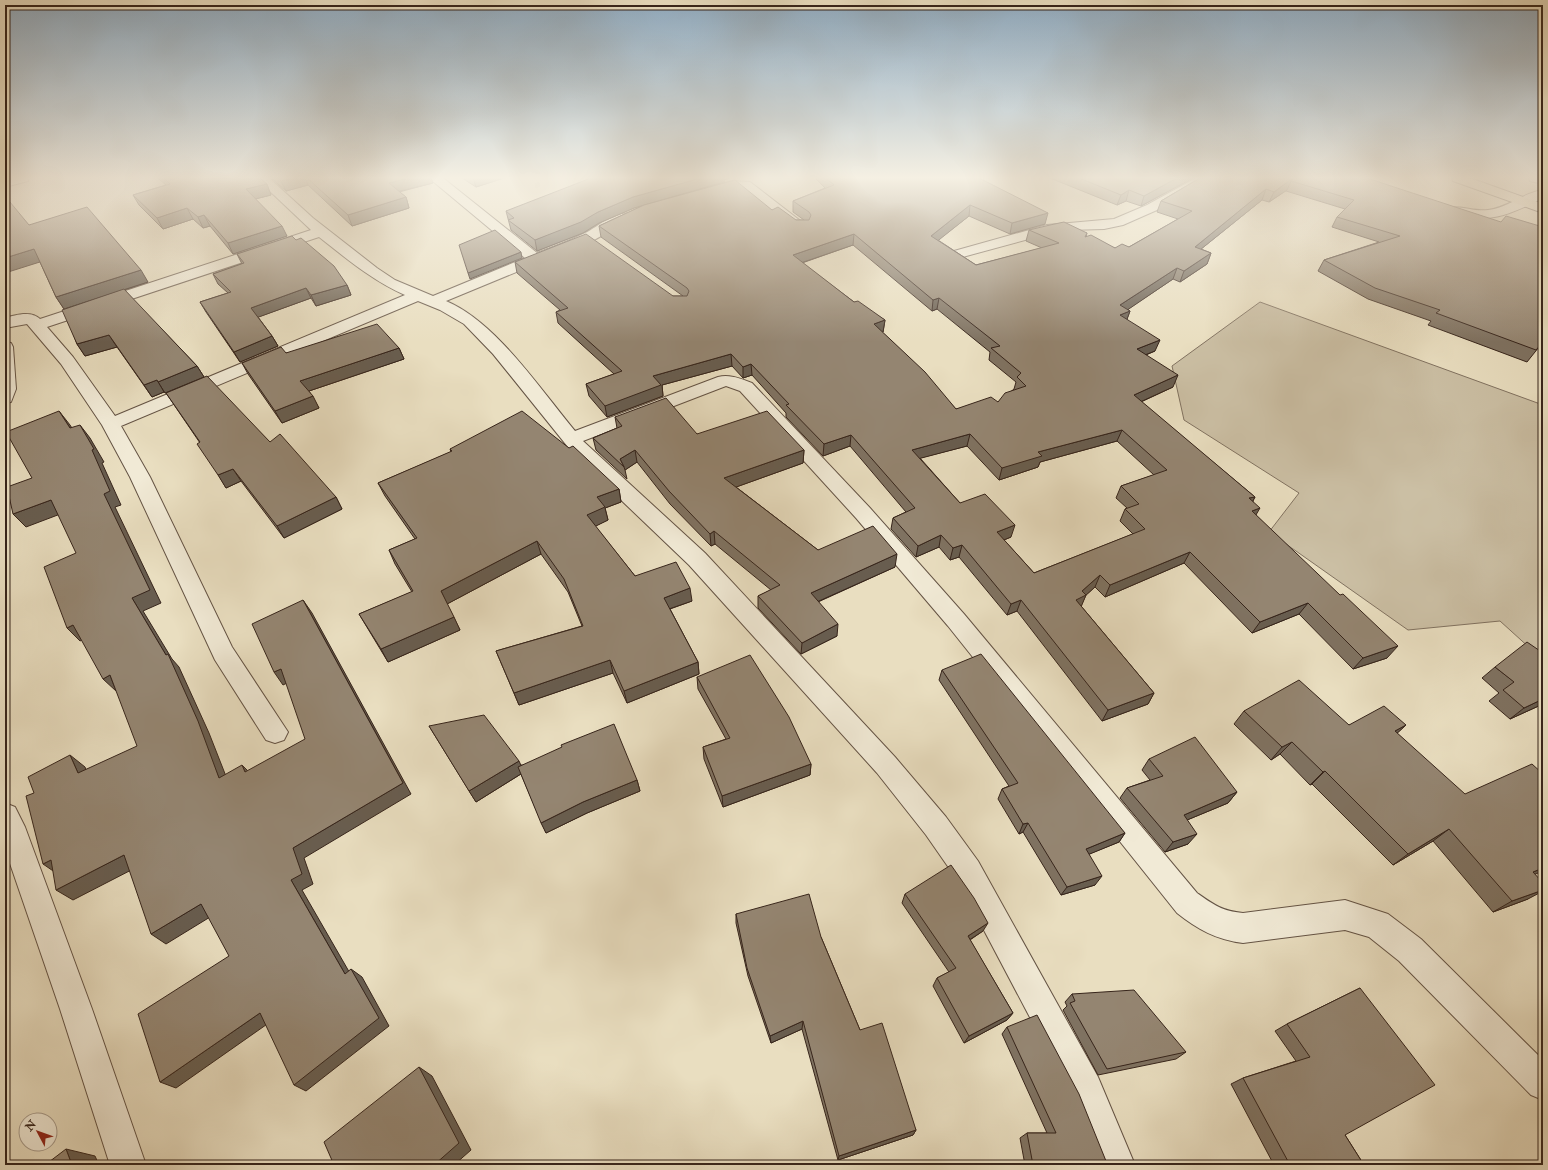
<svg xmlns="http://www.w3.org/2000/svg" width="1548" height="1170" font-family="'IM FELL Double Pica',serif">
	<style>
		.green { fill: #cbbfa4; stroke: #817260 }
		.lines { fill: none; stroke-linecap: round; stroke-linejoin: round }
		.minor-casing { stroke: #645344; stroke-width: 2 }
		.highway-casing { stroke: #37251b; stroke-width: 2 }
		.minor { fill: #f1ead6; fill-rule: evenodd }
		.highway { fill: #e9dec0; fill-rule: evenodd }
		.wall { fill: #7f7261; stroke: #37251b; fill-rule: evenodd }
		.shaded-wall { fill: #685d4f; stroke: #37251b }
		.building { fill: #948571; stroke: #37251b; fill-rule: evenodd }
	</style>
	<rect width="100%" height="100%" fill="#e9dec0"/>
	<filter id="stains"><feTurbulence type="fractalNoise" baseFrequency=".005" numOctaves="4"/><feColorMatrix values="0 0 0 0 .2 0 0 0 0 .09 0 0 0 0 .02 0 0 0 .5 -.17"/></filter>
	<radialGradient id="worn" r=".72"><stop offset=".6" stop-color="#630" stop-opacity="0"/><stop offset="1" stop-color="#630" stop-opacity=".3"/></radialGradient>
	<!-- green -->
	<path class="green" d="M1260,302L1543,405V660L1500,621L1408,630L1269,532L1299,493L1184,420L1172,366Z"/>
	<g class="lines">
		<defs>
			<g id="minor">
				<path d="M9,178H29L28,181L5,187V179Z"/>
				<path d="M256,178H269L313,218L377,268L395,280L433,296L525,258L429,178H443L537,253C552,247 568,242 583,234C597,228 614,210 631,214L633,217C630,221 601,236 594,240L446,301C496,322 540,389 575,431L718,377C730,374 741,379 752,383L870,508L964,614L1197,893C1214,905 1222,911 1243,913L1345,900L1388,914L1421,939L1543,1060V1100L1531,1095L1399,961L1369,937L1345,930L1243,943C1217,940 1197,929 1177,913L948,626L856,518L740,391L726,386L583,441L705,553L895,757L946,817L978,861L1098,1077L1135,1165H1099L1073,1099L958,881L926,835L877,773L689,565L576,457L493,354L464,324L440,310L418,301L121,426L150,477L232,647L288,732L284,740L275,743L266,740L215,660L130,477L102,425L61,364L27,324L5,328V318C15,315 31,310 40,319L311,230ZM319,237C347,259 373,281 405,295L115,416L73,357L47,327Z"/>
				<path d="M1196,178H1211L1157,210L1123,225L1104,229L1067,230L1047,234L959,258L954,257L952,254L954,251L1047,225L1114,219L1147,205Z"/>
				<path d="M1529,178H1543V184L1530,181Z"/>
				<path d="M732,181L750,182L807,226L805,229H795L742,189H733L711,195L704,191L706,188Z"/>
				<path d="M1538,191L1543,192V198C1507,216 1489,224 1448,214L1446,211L1448,208C1460,205 1475,212 1488,210C1506,208 1521,195 1538,191Z"/>
				<path d="M5,342L11,343L13,347L16,389L11,402L5,403Z"/>
				<path d="M5,803L15,807L25,827L92,1009L146,1165H110L60,1009L5,849Z"/>
			</g>
			<path id="highway" d="M1452,178H1470L1543,204V213L1453,181Z"/>
		</defs>
		<!-- minor casing -->
		<use href="#minor" class="minor-casing"/>
		<!-- highway casing -->
		<use href="#highway" class="highway-casing"/>
		<!-- minor -->
		<use href="#minor" class="minor"/>
		<!-- highway -->
		<use href="#highway" class="highway"/>
	</g>
	<!-- wall -->
	<g class="wall">
		<path d="M158,178H260L271,195L255,199L287,236L233,254L210,226L203,228L193,219L163,229L139,205L133,195L166,185Z"/>
		<path d="M271,178H431L433,183L399,192L406,197L409,208L352,226L308,185L286,191Z"/>
		<path d="M462,178H504L476,187Z"/>
		<path d="M815,178H979L1045,224L1010,234L969,216L938,240L976,265L1042,248L1026,241L1029,230L1087,233L1086,237L1115,248L1129,247L1178,219L1157,212L1161,201L1200,178H1367L1543,342L1527,362L1428,325L1431,321L1368,299L1318,271L1324,260L1379,242L1332,227L1337,217L1345,209L1286,191L1287,190L1269,202L1262,200L1201,249L1211,253L1207,264L1180,282L1173,279L1128,309L1130,311L1127,319L1155,351L1146,355L1173,387L1141,402L1255,497L1253,501L1256,515L1387,658L1353,669L1299,614L1252,633L1184,563L1105,597L1095,587L1086,595L1081,606L1154,693L1148,704L1102,721L1017,611L1007,615L959,557L950,560L939,547L916,557L891,529L893,518L906,512L850,446L823,456L786,417V413L752,375L743,378L732,366L662,385L663,396L607,417L589,396L586,384L614,374L558,323L556,312L560,310L517,273L515,262L673,296H683L601,237L599,226L644,205L634,208L599,223L583,233L537,251L511,230L506,211L724,180V182L645,205L772,210L796,220H804L793,212V201L825,188ZM853,245L932,311L937,309L990,352L989,360L1016,382L1014,389L998,402L956,409L882,332H883L885,320L854,302L802,263ZM1117,441L1154,475L1121,486L1116,498L1127,508L1125,509L1120,521L1133,534L1034,573L1004,540L1011,537L960,503L920,458L967,446L999,480L1038,467L1040,462Z"/>
		<path d="M1050,178H1193L1141,206L1126,201L1117,205Z"/>
		<path d="M29,225L148,282L124,290L197,366L204,377L270,442L336,497L342,509L284,538L241,481L226,488L200,443L166,393L164,392L152,397L117,347L85,356L77,344L64,309L56,297L40,262Z"/>
		<path d="M296,240L347,285L351,295L316,306L311,298L258,317L272,336L278,346L240,362L206,312L200,302L228,293L218,284L213,274L242,264L237,254Z"/>
		<path d="M399,348L404,359L309,391L319,408L282,423L248,374L242,363L286,353Z"/>
		<path d="M615,417L697,434L804,450L803,463L736,487L818,550L895,567L818,602L837,636L801,654L758,608V596L771,590L715,544L711,546L670,504L637,462L625,470L627,479L596,450L593,438L617,428Z"/>
		<path d="M450,449L619,489L621,502L605,508L608,520L595,526L635,576L692,601L670,609L698,662L699,674L627,703L613,673L519,705L496,651L582,626L568,592L541,554L447,604L460,630L388,662L359,614L412,592L395,564L389,550L415,539L385,496L378,483L451,452Z"/>
		<path d="M1495,667L1543,704L1510,719L1489,701L1499,693L1482,678Z"/>
		<path d="M942,670L1125,833L1119,842L1089,854L1095,885L1061,895L1023,832L1019,834L998,799L1002,789L1009,786L939,680Z"/>
		<path d="M697,677L811,764L810,775L723,807L704,759L703,747L726,739L698,689Z"/>
		<path d="M1244,711L1349,725H1406L1397,733L1535,875L1528,899L1493,912L1433,841L1393,865L1312,784L1310,785L1280,754L1271,760L1234,724Z"/>
		<path d="M429,726L521,765L637,780L640,791L587,813L546,833L521,774L476,802Z"/>
		<path d="M1149,759L1237,792L1228,803L1187,820L1188,844L1165,852L1120,798L1127,788L1150,780L1142,770Z"/>
		<path d="M905,894L983,931L970,940L1013,1013L1007,1020L964,1043L933,986L937,978L949,972L902,903Z"/>
		<path d="M736,914L821,937L860,1030L916,1130L913,1135L838,1160L802,1029L771,1043L748,976L736,923Z"/>
		<path d="M1360,988L1345,1135L1364,1165H1274L1231,1084L1243,1078L1296,1061L1275,1031L1287,1024Z"/>
		<path d="M1072,994L1186,1052L1176,1059L1098,1075L1063,1010L1067,1006L1065,1002Z"/>
		<path d="M1007,1027L1106,1161L1116,1165H1025L1020,1138L1027,1133H1047L1002,1034Z"/>
	</g>
	<!-- shaded-wall -->
	<g class="shaded-wall">
		<path d="M292,178H305L308,185L286,191L281,181Z"/>
		<path d="M409,178H431L433,183L392,193L389,183Z"/>
		<path d="M473,178H504L476,187Z"/>
		<path d="M701,178H730L724,180V182L634,208L599,223L583,233L537,251L535,240L598,212L633,197Z"/>
		<path d="M1177,178H1193L1141,206L1144,196Z"/>
		<path d="M1293,178H1300L1291,181L1287,190L1269,202L1274,192Z"/>
		<path d="M267,184L271,195L251,200L246,189Z"/>
		<path d="M1266,189L1262,200L1190,258L1195,247Z"/>
		<path d="M1129,190L1126,201L1117,205L1121,195Z"/>
		<path d="M406,197L409,208L352,226L348,215Z"/>
		<path d="M970,205L969,216L930,247L931,236Z"/>
		<path d="M187,208L193,219L163,229L157,218Z"/>
		<path d="M1048,213L1045,224L1010,234L1012,223Z"/>
		<path d="M204,215L210,226L203,228L198,217Z"/>
		<path d="M282,226L287,236L233,254L228,243Z"/>
		<path d="M854,234L853,245L792,266L793,255Z"/>
		<path d="M34,249L43,261L5,273V258Z"/>
		<path d="M521,252L522,258L470,279L468,273Z"/>
		<path d="M1211,253L1207,264L1180,282L1184,271Z"/>
		<path d="M1177,268L1173,279L1117,317L1120,305Z"/>
		<path d="M141,270L148,282L64,309L56,297Z"/>
		<path d="M347,285L351,295L316,306L311,295Z"/>
		<path d="M306,288L311,298L256,318L251,308Z"/>
		<path d="M939,298L937,309L932,311L933,300Z"/>
		<path d="M1130,311L1126,322L1120,315Z"/>
		<path d="M885,320L883,332L873,336L874,324Z"/>
		<path d="M109,335L117,347L85,356L77,344Z"/>
		<path d="M272,336L278,346L240,362L234,352Z"/>
		<path d="M1160,340L1155,351L1132,360L1137,349Z"/>
		<path d="M399,348L404,359L306,392L300,381Z"/>
		<path d="M731,354L732,366L662,385L663,396L607,417L605,406L653,376Z"/>
		<path d="M751,364L752,375L743,378V367Z"/>
		<path d="M197,366L204,377L165,393L158,382Z"/>
		<path d="M1178,375L1173,387L1129,407L1134,395Z"/>
		<path d="M157,380L164,392L152,397L144,385Z"/>
		<path d="M313,396L319,408L282,423L275,411Z"/>
		<path d="M59,411L70,425L81,442L70,428Z"/>
		<path d="M80,425L90,438L104,462L102,463L121,505L115,507L161,603L143,611L172,659L179,667L209,733L231,789L219,778L166,655L132,598Z"/>
		<path d="M1122,430L1117,441L1040,462L1038,467L999,480L1002,468L1038,452Z"/>
		<path d="M970,434L967,446L910,461L912,450Z"/>
		<path d="M851,435L850,446L823,456L824,444Z"/>
		<path d="M635,450L637,462L625,470L624,467L620,459Z"/>
		<path d="M804,450L803,463L725,491L724,478Z"/>
		<path d="M233,469L241,481L226,488L218,475Z"/>
		<path d="M619,489L621,502L605,508L608,520L590,529L587,515L597,497Z"/>
		<path d="M336,497L342,509L284,538L277,526Z"/>
		<path d="M1255,497L1248,509L1249,498Z"/>
		<path d="M51,500L63,513L26,527L13,514Z"/>
		<path d="M1260,508L1253,520L1252,511Z"/>
		<path d="M1015,525L1011,537L994,544L997,532Z"/>
		<path d="M714,531L715,544L711,546L710,534Z"/>
		<path d="M941,535L939,547L916,557L918,546Z"/>
		<path d="M537,541L541,554L447,604L441,591Z"/>
		<path d="M962,545L959,557L950,560L953,548Z"/>
		<path d="M1190,552L1184,563L1105,597L1110,585Z"/>
		<path d="M897,554L895,567L810,605L811,593Z"/>
		<path d="M1100,575L1095,587L1085,596L1086,595L1081,607L1076,600L1082,591Z"/>
		<path d="M690,588L692,601L666,610L664,598Z"/>
		<path d="M303,600L312,613L411,794L304,858L313,884L302,890L355,982L345,974L291,880L293,848L403,783Z"/>
		<path d="M1021,600L1017,611L1007,615L1011,604Z"/>
		<path d="M1308,603L1299,614L1252,633L1260,622Z"/>
		<path d="M454,617L460,630L388,662L381,649Z"/>
		<path d="M838,624L837,636L801,654L802,643Z"/>
		<path d="M73,625L86,638L80,641L67,628Z"/>
		<path d="M1398,646L1387,658L1353,669L1363,658Z"/>
		<path d="M610,660L613,673L519,705L514,693Z"/>
		<path d="M698,662L699,674L627,703L624,691Z"/>
		<path d="M281,669L291,681L283,685L274,672Z"/>
		<path d="M110,675L116,691L103,679Z"/>
		<path d="M1154,693L1148,704L1102,721L1108,710Z"/>
		<path d="M1543,699V704L1510,719L1524,708Z"/>
		<path d="M1406,725L1392,738L1395,731Z"/>
		<path d="M1292,742L1280,754L1271,760L1282,747Z"/>
		<path d="M70,755L85,767L92,785L78,773Z"/>
		<path d="M519,761L524,772L476,802L469,791Z"/>
		<path d="M811,764L810,775L723,807L722,796Z"/>
		<path d="M242,765L254,777L245,772Z"/>
		<path d="M1325,771L1312,784L1310,785L1323,772Z"/>
		<path d="M637,780L640,791L587,813L546,833L541,823L583,802Z"/>
		<path d="M1237,792L1228,803L1175,825L1184,815Z"/>
		<path d="M1028,823L1023,832L1019,834L1023,824Z"/>
		<path d="M1449,829L1433,841L1393,865L1408,854Z"/>
		<path d="M1125,833L1119,842L1080,858L1086,849Z"/>
		<path d="M1197,834L1188,844L1165,852L1173,842Z"/>
		<path d="M124,855L139,866L73,900L56,890Z"/>
		<path d="M51,860L59,875L43,864Z"/>
		<path d="M1543,868V871L1514,883L1533,872Z"/>
		<path d="M1102,876L1095,885L1061,895L1067,887Z"/>
		<path d="M1543,890V891L1528,899L1493,912L1512,901Z"/>
		<path d="M201,904L215,914L166,944L151,934Z"/>
		<path d="M988,923L983,931L963,944L968,936Z"/>
		<path d="M351,969L362,977L389,1026L306,1091L294,1085Z"/>
		<path d="M260,1013L273,1020L176,1088L160,1082Z"/>
		<path d="M1013,1013L1007,1020L964,1043L969,1036Z"/>
		<path d="M803,1021L802,1029L771,1043L770,1036Z"/>
		<path d="M419,1067L432,1076L471,1150L454,1165H434Z"/>
		<path d="M916,1130L913,1135L838,1160L839,1156Z"/>
		<path d="M66,1149L95,1156L99,1165H72Z"/>
	</g>
	<!-- building -->
	<g class="building">
		<path d="M164,178H260L267,184L246,189L282,226L228,243L204,215L198,217L187,208L157,218L133,195L170,184Z"/>
		<path d="M278,178H292L281,181Z"/>
		<path d="M307,178H409L389,183L406,197L348,215Z"/>
		<path d="M591,178H701L633,197L598,212L581,222L535,240L508,220L514,218L506,211Z"/>
		<path d="M826,178H979L1048,213L1012,223L970,205L931,236L976,265L1059,243L1029,230L1050,225L1064,222L1087,233L1085,237L1091,235L1115,248L1122,244L1129,247L1192,211L1161,201L1200,178H1293L1274,192L1266,189L1195,247L1211,253L1184,271L1177,268L1120,305L1130,311L1120,315L1160,340L1137,349L1178,375L1134,395L1255,497L1249,498L1260,508L1252,511L1340,595L1343,594L1398,646L1363,658L1308,603L1260,622L1190,552L1110,585L1100,575L1082,591L1086,595L1076,600L1154,693L1108,710L1021,600L1011,604L962,545L953,548L941,535L918,546L893,518L915,508L851,435L824,444L786,405L789,404L751,364L743,367L731,354L653,376L661,385L605,406L586,384L622,371L556,312L568,308L515,262L586,234L673,296H687L689,291L687,288L599,226L644,205L735,180L772,210L778,207L796,220H809L811,215L809,212L793,201L834,185ZM854,234L933,300L939,298L1000,346L991,348L1021,373L1017,377L1026,386L1005,393L998,402L991,397L956,409L925,372L874,324L885,320L858,301L854,302L793,255ZM1122,430L1167,470L1121,486L1139,504L1125,509L1145,529L1034,573L997,532L1015,525L985,494L960,503L912,450L970,434L1002,468L1042,456L1038,452Z"/>
		<path d="M1079,178H1177L1144,196L1129,190L1121,195Z"/>
		<path d="M1294,178H1367L1385,184L1501,222L1506,216L1543,227V342L1536,350L1436,313L1440,310L1375,288L1324,260L1400,236L1337,217L1354,200L1291,181Z"/>
		<path d="M5,196L29,225L87,207L141,270L56,297L34,249L5,258Z"/>
		<path d="M495,230L521,252L468,273L459,245Z"/>
		<path d="M292,236L296,240L301,238L334,266L347,285L311,295L306,288L251,308L272,336L234,352L200,302L231,292L213,274L244,263L237,254Z"/>
		<path d="M124,289L197,366L158,382L157,380L144,385L109,335L77,344L62,310Z"/>
		<path d="M377,324L399,348L300,381L313,396L275,411L242,363L281,347L286,353Z"/>
		<path d="M207,376L270,442L280,434L336,497L277,526L233,469L218,475L197,444L200,442L166,393Z"/>
		<path d="M666,398L697,434L767,411L804,450L724,478L818,550L873,526L897,554L811,593L838,624L802,643L758,596L780,585L714,531L710,534L669,491L635,450L620,459L624,467L593,438L622,426L615,417Z"/>
		<path d="M59,411L70,428L80,425L94,449L92,450L110,491L104,494L150,590L132,598L166,655L168,654L198,721L219,778L242,765L245,772L305,739L281,669L274,672L252,624L303,600L403,783L293,848L302,874L291,880L345,974L351,969L379,1018L294,1085L260,1013L160,1082L138,1014L229,956L201,904L151,934L124,855L56,890L51,860L43,864L26,796L34,793L28,777L70,755L78,773L137,746L110,675L103,679L73,625L67,628L44,567L76,553L51,500L13,514L7,487L32,478L6,432Z"/>
		<path d="M522,411L569,448L573,446L619,489L597,497L605,507L587,515L635,576L676,562L690,588L664,598L698,662L624,691L610,660L514,693L496,651L583,626L564,579L537,541L441,591L454,617L381,649L359,614L413,591L389,550L417,538L378,483L452,451L450,449Z"/>
		<path d="M1527,642L1543,653V699L1524,708L1503,690L1514,682L1495,667Z"/>
		<path d="M981,654L1125,833L1086,849L1102,876L1067,887L1028,823L1023,824L1002,789L1018,783L942,670Z"/>
		<path d="M750,655L789,717L811,764L722,796L703,747L730,738L697,677Z"/>
		<path d="M1299,680L1349,725L1384,706L1406,725L1395,731L1465,794L1532,764L1543,774V868L1533,872L1543,883V890L1512,901L1449,829L1408,854L1325,771L1323,772L1292,742L1282,747L1244,711Z"/>
		<path d="M484,715L519,761L469,791L429,726Z"/>
		<path d="M614,724L637,780L583,802L541,823L518,767L562,747L561,745Z"/>
		<path d="M1195,737L1237,792L1184,815L1197,834L1173,842L1127,788L1163,776L1149,759Z"/>
		<path d="M951,865L974,898L988,923L968,936L1013,1013L969,1036L937,978L956,968L905,894Z"/>
		<path d="M809,894L821,937L860,1030L882,1023L916,1130L839,1156L803,1021L770,1036L747,968L736,914Z"/>
		<path d="M1360,988L1435,1085L1345,1135L1364,1165H1290L1243,1078L1310,1057L1287,1024Z"/>
		<path d="M1134,990L1186,1052L1107,1069L1070,1003L1075,1001L1072,994Z"/>
		<path d="M1037,1015L1079,1094L1106,1161L1115,1162L1116,1165H1033L1027,1133H1056L1007,1027Z"/>
		<path d="M419,1067L459,1143L434,1165H334L324,1142Z"/>
		<path d="M66,1149L72,1165H45Z"/>
	</g>
	<!-- sky -->
	<linearGradient id="sky" x2="0" y2="1"><stop stop-color="#90acc2"/><stop offset="0.52" stop-color="#f5f0e3"/><stop offset="1" stop-color="#f5f0e3" stop-opacity="0"/></linearGradient>
	<rect width="1548" height="342" fill="url(#sky)"/>
	<!-- margin -->
	<rect width="1548" height="1170" fill="none" stroke="#e9dec0" stroke-width="20"/>
	<rect x="6" y="6" width="1536" height="1158" fill="none" stroke="#37251b" stroke-width="2"/>
	<rect x="10" y="10" width="1528" height="1150" fill="none" stroke="#37251b"/>
	<!-- north arrow -->
	<g transform="translate(38 1132) rotate(311)"><circle r="19" fill="#f1ead6" stroke="#a79b8b"/>
	<path d="M0-3L7 15L0 10L-7 15Z" fill="#8f2418"/>
	<text y="-6" font-size="11" font-weight="bold" text-anchor="middle" fill="#37251b">N</text>
	</g>
	<rect width="100%" height="100%" filter="url(#stains)"/>
	<rect width="100%" height="100%" fill="url(#worn)"/>
</svg>
